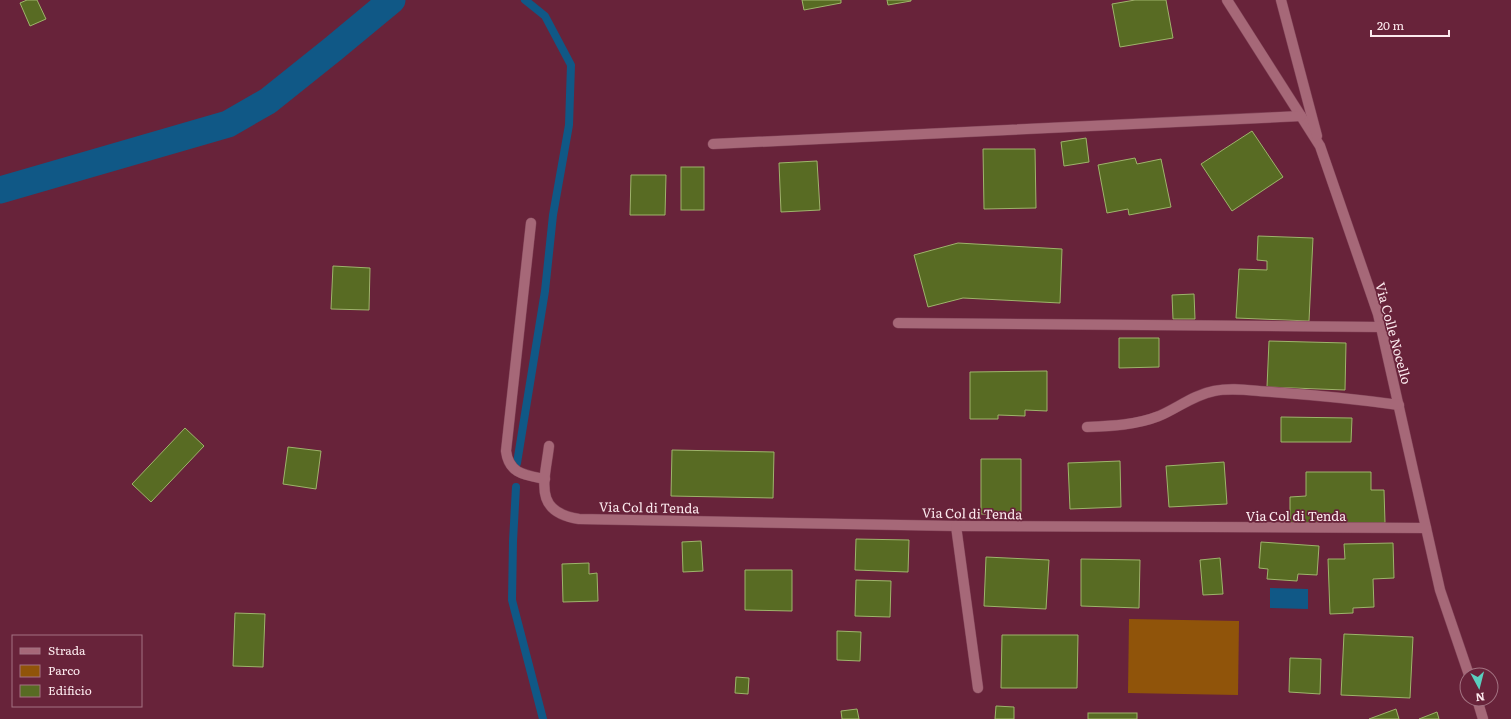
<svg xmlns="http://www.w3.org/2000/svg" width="1511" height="719" font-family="Literata,serif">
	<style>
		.green { fill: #90540a }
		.water { fill: #105886 }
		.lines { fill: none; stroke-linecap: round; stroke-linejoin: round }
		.stream { stroke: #105886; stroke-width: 8 }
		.canal { stroke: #105886; stroke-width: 27 }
		.building { fill: #586b23; stroke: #9eb46b }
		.minor-casing { stroke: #804357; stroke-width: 11 }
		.minor { stroke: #a66878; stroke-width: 10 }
		.labels { text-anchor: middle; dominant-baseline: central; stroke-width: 3.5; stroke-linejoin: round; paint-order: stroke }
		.street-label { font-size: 13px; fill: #fceaee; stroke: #68233a }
	</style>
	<rect width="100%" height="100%" fill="#68233a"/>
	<!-- green -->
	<path class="green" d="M1129,619L1239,621L1238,695L1128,693Z"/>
	<!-- water -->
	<path class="water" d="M1270,588L1308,589V609L1270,608Z"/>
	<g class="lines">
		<!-- stream -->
		<g class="stream">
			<path d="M517,463L545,291L553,215L569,125L571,65L545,16L525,0"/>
			<path d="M516,487L513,541L512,600L543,719"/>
		</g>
		<!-- canal -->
		<path class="canal" d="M0,190L228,124L268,101L333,49L392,0"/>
	</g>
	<!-- building -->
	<g class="building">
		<path d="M27,0H37L46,19L30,26L20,3Z"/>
		<path d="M802,0H841V3L804,10Z"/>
		<path d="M887,0H911V1L888,5Z"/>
		<path d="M1135,0H1166L1173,38L1120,47L1112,4Z"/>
		<path d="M1252,131L1283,177L1232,211L1201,164Z"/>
		<path d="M1086,138L1089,162L1064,166L1061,142Z"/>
		<path d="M983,149H1035L1036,208L984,209Z"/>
		<path d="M1135,158L1137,164L1161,159L1171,207L1129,215L1128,209L1107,213L1098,165Z"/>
		<path d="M817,161L820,210L781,212L779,163Z"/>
		<rect x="681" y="167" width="23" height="43"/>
		<path d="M631,175H666L665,215H630Z"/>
		<path d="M1258,236L1313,238L1309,321L1236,318L1239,269L1267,270V261L1257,260Z"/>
		<path d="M958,243L1062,249L1060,303L963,298L928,307L914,255Z"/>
		<path d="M333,266L370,268L369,310L331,309Z"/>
		<path d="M1194,294L1195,319H1173L1172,295Z"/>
		<path d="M1119,338H1159V367L1119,368Z"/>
		<path d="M1269,341L1346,343L1345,390L1267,387Z"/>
		<path d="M1047,371V411L1025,410V416L998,415V419H970V372Z"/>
		<path d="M1281,417L1352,418L1351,442H1281Z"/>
		<path d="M185,428L204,446L151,502L132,484Z"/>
		<path d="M288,447L321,451L316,489L283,484Z"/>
		<path d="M672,450L774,452L773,498L671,496Z"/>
		<path d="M981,459H1021V515L981,514Z"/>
		<path d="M1120,461L1121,507L1070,509L1068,463Z"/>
		<path d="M1224,462L1227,504L1169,507L1166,466Z"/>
		<path d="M1306,472H1371V490H1384L1385,523H1290V497L1306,496Z"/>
		<path d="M856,539L909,540L908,572L855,570Z"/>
		<path d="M701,541L703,571L683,572L682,542Z"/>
		<path d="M1261,542L1319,546L1317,575L1298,574L1297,581L1267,579L1268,569L1259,568Z"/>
		<path d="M1393,543L1394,578L1373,579L1374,607L1353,608V613L1330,614L1328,559H1345L1344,544Z"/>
		<path d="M986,557L1049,560L1046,609L984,606Z"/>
		<path d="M1220,558L1223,594L1203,595L1200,560Z"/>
		<path d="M1081,559L1140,560L1139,608L1081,606Z"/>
		<path d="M589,563V574L597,573L598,601L563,602L562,564Z"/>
		<path d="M745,570H792V611L745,610Z"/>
		<path d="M856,580L891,581L890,617L855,616Z"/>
		<path d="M235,613L265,614L263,667L233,666Z"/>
		<path d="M837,631L861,632L860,661L837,660Z"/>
		<path d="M1344,634L1413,637L1410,698L1341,695Z"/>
		<path d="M1002,635H1078L1077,688H1001Z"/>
		<path d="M1290,658L1321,659L1320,694L1289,692Z"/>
		<path d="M736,677L749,678L748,694L735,693Z"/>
		<path d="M996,706L1014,707V719H995Z"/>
		<path d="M857,709L859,719H842L841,711Z"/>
		<path d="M1396,709L1399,719H1369Z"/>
		<path d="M1437,712L1439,719H1419Z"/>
		<rect x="1088" y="713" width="49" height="6"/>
	</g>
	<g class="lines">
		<defs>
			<g id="minor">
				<path d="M1227,0L1320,146L1378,314L1440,590L1469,675"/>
				<path d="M1281,0L1317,136"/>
				<path d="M713,144L1301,116"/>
				<path d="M531,223L506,451C509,474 525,475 545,479"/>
				<path d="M898,323L1381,327"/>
				<path d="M1087,427C1112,426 1136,425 1159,416C1178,408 1193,395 1214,391C1233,387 1253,391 1272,392C1314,395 1356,399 1399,405"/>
				<path d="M549,446C545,480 532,512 579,519L956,526L1426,528"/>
				<path d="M956,526L978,688"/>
				<path d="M1477,699L1483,719"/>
			</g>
		</defs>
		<!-- minor casing -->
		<use href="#minor" class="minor-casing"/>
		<!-- minor -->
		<use href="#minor" class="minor"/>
	</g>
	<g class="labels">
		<!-- street labels -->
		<g class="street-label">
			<text transform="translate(1394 333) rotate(75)">Via Colle Nocello</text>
			<text transform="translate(649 507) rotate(1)">Via Col di Tenda</text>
			<text transform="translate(972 513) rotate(1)">Via Col di Tenda</text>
			<text x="1296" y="515">Via Col di Tenda</text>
		</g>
	</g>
	<!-- legend -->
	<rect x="12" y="635" width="130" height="72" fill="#68233a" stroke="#a37382"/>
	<rect x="20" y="648" width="20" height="6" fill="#a66878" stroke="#a37382"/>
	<text x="48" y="655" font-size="12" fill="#fceaee">Strada</text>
	<rect x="20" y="665" width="20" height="12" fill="#90540a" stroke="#a37382"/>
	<text x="48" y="675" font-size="12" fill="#fceaee">Parco</text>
	<rect x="20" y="685" width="20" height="12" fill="#586b23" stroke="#a37382"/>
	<text x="48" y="695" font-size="12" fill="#fceaee">Edificio</text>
	<!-- north arrow -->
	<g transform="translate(1479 687) rotate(173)"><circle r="19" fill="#68233a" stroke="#a37382"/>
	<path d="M0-3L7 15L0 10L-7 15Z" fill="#5acebe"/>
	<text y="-6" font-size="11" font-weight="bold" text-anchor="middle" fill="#fceaee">N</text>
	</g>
	<!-- scale -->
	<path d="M1371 30v6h78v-6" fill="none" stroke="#fceaee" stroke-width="2"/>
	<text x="1377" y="30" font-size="12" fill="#fceaee" stroke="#68233a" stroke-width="3" paint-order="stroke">20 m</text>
</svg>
